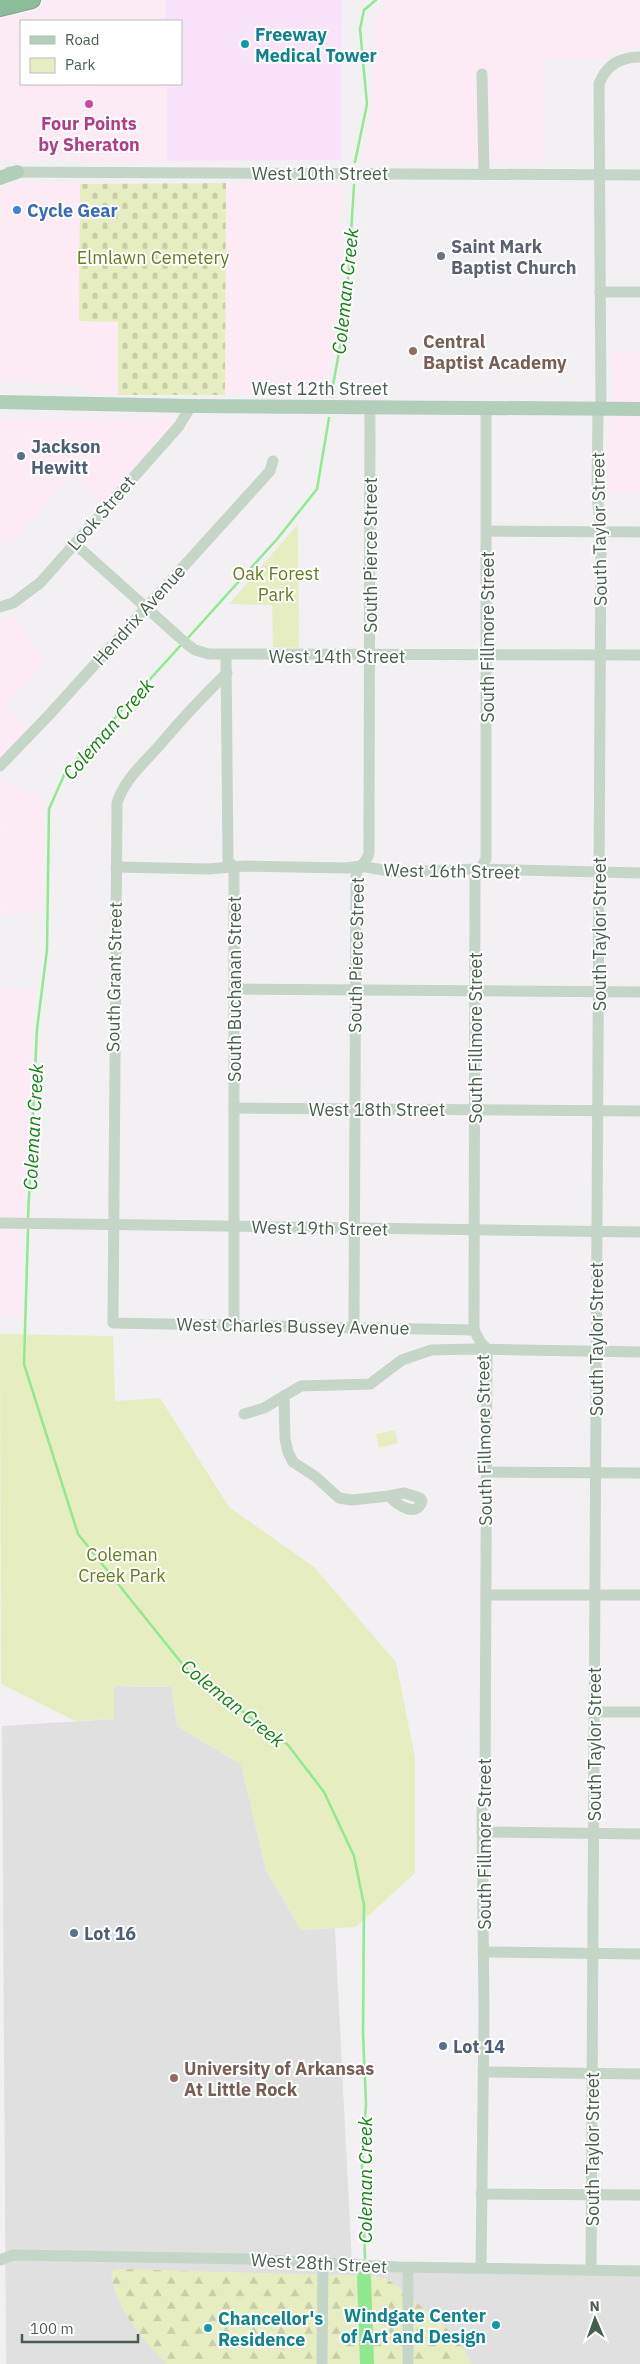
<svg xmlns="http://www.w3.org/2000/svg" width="640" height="2364" font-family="'IBM Plex Sans',sans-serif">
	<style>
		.commercial { fill: #fcebf4 }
		.education { fill: #e0e0e1 }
		.medical { fill: #f8e3fb }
		.forest { fill: url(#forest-firs) }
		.cemetery { fill: url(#cemetery-stones) }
		.park { fill: #e6eec1 }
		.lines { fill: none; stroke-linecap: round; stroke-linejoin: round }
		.stream { stroke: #8fea8f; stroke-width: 2.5 }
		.river { stroke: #8fea8f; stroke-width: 14 }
		.highway-casing { stroke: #75a985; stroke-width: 18 }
		.minor { stroke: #c5d5c8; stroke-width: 11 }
		.major { stroke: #b1ceb9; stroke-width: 14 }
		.highway { stroke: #8abd9a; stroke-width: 16 }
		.culture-dot { fill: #0f9aa8; stroke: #fff; stroke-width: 2 }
		.hotel-dot { fill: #d1479c; stroke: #fff; stroke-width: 2 }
		.shop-dot { fill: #3f7fe0; stroke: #fff; stroke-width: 2 }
		.worship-dot { fill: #6b7280; stroke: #fff; stroke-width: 2 }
		.education-dot { fill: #8d6e63; stroke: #fff; stroke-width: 2 }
		.service-dot { fill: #5c6f8a; stroke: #fff; stroke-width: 2 }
		.labels { text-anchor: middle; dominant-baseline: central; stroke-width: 4; stroke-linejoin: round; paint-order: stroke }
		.culture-label { font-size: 18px; font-weight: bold; fill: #0d838f; stroke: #fff; text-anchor: start }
		.hotel-label { font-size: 18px; font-weight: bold; fill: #b23c85; stroke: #fff }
		.street-label { font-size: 18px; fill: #495e4e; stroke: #fff }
		.shop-label { font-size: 18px; font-weight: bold; fill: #366cbe; stroke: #fff; text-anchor: start }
		.worship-label { font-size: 18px; font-weight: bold; fill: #5b616d; stroke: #fff; text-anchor: start }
		.park-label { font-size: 18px; fill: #617e1a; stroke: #fff }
		.education-label { font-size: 18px; font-weight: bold; fill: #785e54; stroke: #fff; text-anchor: start }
		.service-label { font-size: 18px; font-weight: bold; fill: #4e5e75; stroke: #fff; text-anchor: start }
		.water-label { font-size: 19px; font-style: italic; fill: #108310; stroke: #fff }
	</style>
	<defs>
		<pattern id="forest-firs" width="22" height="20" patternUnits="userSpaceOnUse" patternTransform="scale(1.25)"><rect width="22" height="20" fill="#e6eec1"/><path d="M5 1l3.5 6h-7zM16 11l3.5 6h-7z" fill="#c7cea8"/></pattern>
		<pattern id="cemetery-stones" width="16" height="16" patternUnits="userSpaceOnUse" patternTransform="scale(1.25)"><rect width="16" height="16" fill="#e6eec1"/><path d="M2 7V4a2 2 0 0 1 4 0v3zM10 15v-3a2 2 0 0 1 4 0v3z" fill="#c7cea8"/></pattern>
	</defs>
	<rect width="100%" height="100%" fill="#f2f0f3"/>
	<!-- commercial -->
	<g class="commercial">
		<path d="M59,0H166V21H21V84H167V161L0,160V12Z"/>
		<path d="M391,0H640V46L615,50L602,58H543L545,162H362L373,105L374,25L383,5Z"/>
		<path d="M11,183L80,184L79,321L118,322V395L94,394L69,384L0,382V185Z"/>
		<path d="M226,183L341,185L339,310L324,394L225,393Z"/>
		<path d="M610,353H640V494H608L609,426L613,401V370Z"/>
		<path d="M168,417L175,425L103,503L71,473L12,543H0V419Z"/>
		<path d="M16,617L45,661L5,707L28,729L0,758V618Z"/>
		<path d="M1,779L45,799L42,912L0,914Z"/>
		<path d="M0,989L37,990L34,1018L23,1220H0Z"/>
		<path d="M0,1230H22L23,1316H0Z"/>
	</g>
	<!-- education -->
	<path class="education" d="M113,1686L172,1687L177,1726L241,1764L266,1870L301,1930L335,1928L352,2265L640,2272V2364H6L2,1726L113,1719Z"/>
	<!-- medical -->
	<path class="medical" d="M166,0H342L341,160L167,161V84H181V21H166Z"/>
	<!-- forest -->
	<path class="forest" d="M116,2269L374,2276L388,2280L399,2287L444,2326L458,2340L472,2364H167C142,2339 118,2312 111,2276L112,2272Z"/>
	<!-- cemetery -->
	<path class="cemetery" d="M226,183L225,395H118V322L79,321L80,184Z"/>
	<!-- park -->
	<g class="park">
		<path d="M298,524L299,648L273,647L272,605L229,604Z"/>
		<path d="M0,1334L113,1336L115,1401L160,1398L229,1507L314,1567L396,1662L415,1758V1873L356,1927L301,1930L266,1870L241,1764L177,1726L172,1687L114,1686V1719L75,1721L1,1684Z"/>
		<path d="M395,1430L398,1443L379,1448L376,1434Z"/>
	</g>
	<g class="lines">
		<!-- stream -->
		<g class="stream">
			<path d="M355,162L367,104L360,29L364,10L376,0"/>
			<path d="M331,396L346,314L354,185"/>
			<path d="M187,639L278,538L317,489L329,418"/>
			<path d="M28,1218L37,1029L47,950L49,809L65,773L181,645"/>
			<path d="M28,1230L24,1364L78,1534L188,1671L288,1745L324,1792L354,1856L364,1905L363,2034L366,2104L362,2165L365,2258"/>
		</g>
		<!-- river -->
		<path class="river" d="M364,2277L367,2364"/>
		<defs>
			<path id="highway" d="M0,8L32,0"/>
		</defs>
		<!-- highway casing -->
		<use href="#highway" class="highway-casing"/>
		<!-- minor -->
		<g class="minor">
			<path d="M482,74L484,174"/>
			<path d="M9,172L640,175"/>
			<path d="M600,292H640"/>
			<path d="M601,408L599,84C606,65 620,57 640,57"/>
			<path d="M487,531L640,532"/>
			<path d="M75,544L188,645L195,650L209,654L640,655"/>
			<path d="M0,607L13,603L40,583L179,426L191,406"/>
			<path d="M226,655L228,861L234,867V1325"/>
			<path d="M227,673C202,697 180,721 158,747C143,764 124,780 117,803L113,1323L474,1330"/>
			<path d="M0,766L49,715L270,471L273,461"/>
			<path d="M116,867L208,869L245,866L346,868L360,866L394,872L479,869L640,873"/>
			<path d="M234,989L640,992"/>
			<path d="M234,1108L640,1111"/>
			<path d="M0,1223L640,1232"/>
			<path d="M354,1327L356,875C358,866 367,863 369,853L370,408"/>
			<path d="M284,1396L285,1439L288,1452L293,1462L316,1477L339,1498L352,1500L389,1496"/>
			<path d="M244,1414L264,1408L301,1386L370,1384L402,1360L431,1350L473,1349L640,1352"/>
			<path d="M486,1472L640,1473"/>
			<path d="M404,1493L420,1498L422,1501C417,1519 396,1504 389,1496Z"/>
			<path d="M486,1595H640"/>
			<path d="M594,1712H640"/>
			<path d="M482,1832L640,1834"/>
			<path d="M483,1952L640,1954"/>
			<path d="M483,2072L640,2074"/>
			<path d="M481,2194L640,2195"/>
			<path d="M0,2260L13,2255L250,2259L399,2267L640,2271"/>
			<path d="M481,2268L484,2017L482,1807L485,1786L487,1349L481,1343L474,1330L475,877L486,859V409"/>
			<path d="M591,2270L601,532L597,494L598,408"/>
			<path d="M322,2364L323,2263"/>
			<path d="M408,2364V2267"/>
		</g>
		<!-- major -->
		<g class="major">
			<path d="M0,178L17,172"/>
			<path d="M0,402L191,406L640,409"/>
		</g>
		<!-- highway -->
		<use href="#highway" class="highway"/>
	</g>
	<!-- markers -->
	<g class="culture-dot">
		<circle cx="245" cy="44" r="5"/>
		<circle cx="496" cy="2325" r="5"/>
		<circle cx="208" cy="2328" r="5"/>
	</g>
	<circle class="hotel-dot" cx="89" cy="104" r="5"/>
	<circle class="shop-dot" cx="17" cy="210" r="5"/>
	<circle class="worship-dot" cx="441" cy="256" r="5"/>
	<g class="education-dot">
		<circle cx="413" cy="351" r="5"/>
		<circle cx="174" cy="2078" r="5"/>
	</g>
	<g class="service-dot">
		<circle cx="21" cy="456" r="5"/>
		<circle cx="74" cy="1933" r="5"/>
		<circle cx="443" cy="2046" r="5"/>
	</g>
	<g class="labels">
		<!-- culture labels -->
		<g class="culture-label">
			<text x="255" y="34">Freeway<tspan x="255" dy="21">Medical Tower</tspan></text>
			<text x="486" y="2315" text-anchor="end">Windgate Center<tspan x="486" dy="21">of Art and Design</tspan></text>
			<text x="218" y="2318">Chancellor's<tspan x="218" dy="21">Residence</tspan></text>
		</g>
		<!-- hotel labels -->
		<g class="hotel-label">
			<text x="89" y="123">Four Points<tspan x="89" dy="21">by Sheraton</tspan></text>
		</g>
		<!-- street labels -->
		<g class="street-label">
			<text x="320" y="173">West 10th Street</text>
			<text x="320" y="388">West 12th Street</text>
			<text transform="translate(101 513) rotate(-49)">Look Street</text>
			<text transform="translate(599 529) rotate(-91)">South Taylor Street</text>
			<text transform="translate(370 555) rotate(-90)">South Pierce Street</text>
			<text transform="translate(139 615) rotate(-48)">Hendrix Avenue</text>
			<text transform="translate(487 637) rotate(-90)">South Fillmore Street</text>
			<text x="337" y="656">West 14th Street</text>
			<text transform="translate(452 871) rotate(1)">West 16th Street</text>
			<text transform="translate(599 934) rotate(-90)">South Taylor Street</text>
			<text transform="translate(356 955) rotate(-89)">South Pierce Street</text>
			<text transform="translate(114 977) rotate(-89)">South Grant Street</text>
			<text transform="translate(234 989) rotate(-90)">South Buchanan Street</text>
			<text transform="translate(475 1038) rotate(-90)">South Fillmore Street</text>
			<text x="377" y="1109">West 18th Street</text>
			<text transform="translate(320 1228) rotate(1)">West 19th Street</text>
			<text transform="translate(293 1326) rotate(1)">West Charles Bussey Avenue</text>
			<text transform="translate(596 1339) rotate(-90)">South Taylor Street</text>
			<text transform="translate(484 1440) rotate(-91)">South Fillmore Street</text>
			<text transform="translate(594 1744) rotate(-90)">South Taylor Street</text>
			<text transform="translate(484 1844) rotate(-90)">South Fillmore Street</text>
			<text transform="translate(592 2149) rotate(-90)">South Taylor Street</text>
			<text transform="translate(319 2263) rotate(3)">West 28th Street</text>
		</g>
		<!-- shop labels -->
		<g class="shop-label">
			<text x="27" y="210">Cycle Gear</text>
		</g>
		<!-- worship labels -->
		<g class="worship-label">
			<text x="451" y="246">Saint Mark<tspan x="451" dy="21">Baptist Church</tspan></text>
		</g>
		<!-- park labels -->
		<g class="park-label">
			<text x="153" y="257">Elmlawn Cemetery</text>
			<text x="276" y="573">Oak Forest<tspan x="276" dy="21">Park</tspan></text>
			<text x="122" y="1554">Coleman<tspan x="122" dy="21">Creek Park</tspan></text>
		</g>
		<!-- education labels -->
		<g class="education-label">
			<text x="423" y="341">Central<tspan x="423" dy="21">Baptist Academy</tspan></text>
			<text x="184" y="2068">University of Arkansas<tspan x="184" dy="21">At Little Rock</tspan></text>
		</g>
		<!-- service labels -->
		<g class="service-label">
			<text x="31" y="446">Jackson<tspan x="31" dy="21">Hewitt</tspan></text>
			<text x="84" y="1933">Lot 16</text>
			<text x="453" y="2046">Lot 14</text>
		</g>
		<!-- water labels -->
		<g class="water-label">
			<text transform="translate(345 291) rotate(-84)">Coleman Creek</text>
			<text transform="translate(108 729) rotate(-49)">Coleman Creek</text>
			<text transform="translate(33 1127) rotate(-87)">Coleman Creek</text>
			<text transform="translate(233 1703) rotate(39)">Coleman Creek</text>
			<text transform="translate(365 2180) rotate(-90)">Coleman Creek</text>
		</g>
	</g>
	<!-- legend -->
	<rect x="20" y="20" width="162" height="65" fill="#ffffff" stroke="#b6bfb8"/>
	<rect x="30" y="36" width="25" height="8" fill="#b1ceb9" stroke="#b6bfb8"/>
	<text x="65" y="45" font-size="15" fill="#495e4e">Road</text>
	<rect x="30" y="58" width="25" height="15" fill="#e6eec1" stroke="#b6bfb8"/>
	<text x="65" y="70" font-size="15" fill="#495e4e">Park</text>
	<!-- north arrow -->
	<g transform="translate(595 2319) rotate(358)" stroke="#ffffff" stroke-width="4" paint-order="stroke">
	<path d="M0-4L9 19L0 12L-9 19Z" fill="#495e4e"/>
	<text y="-8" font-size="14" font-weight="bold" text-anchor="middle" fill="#495e4e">N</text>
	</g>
	<!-- scale -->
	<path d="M22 2334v8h116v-8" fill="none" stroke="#495e4e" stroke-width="2.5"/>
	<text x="30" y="2334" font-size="15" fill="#495e4e" stroke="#ffffff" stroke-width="4" paint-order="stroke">100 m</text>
</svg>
